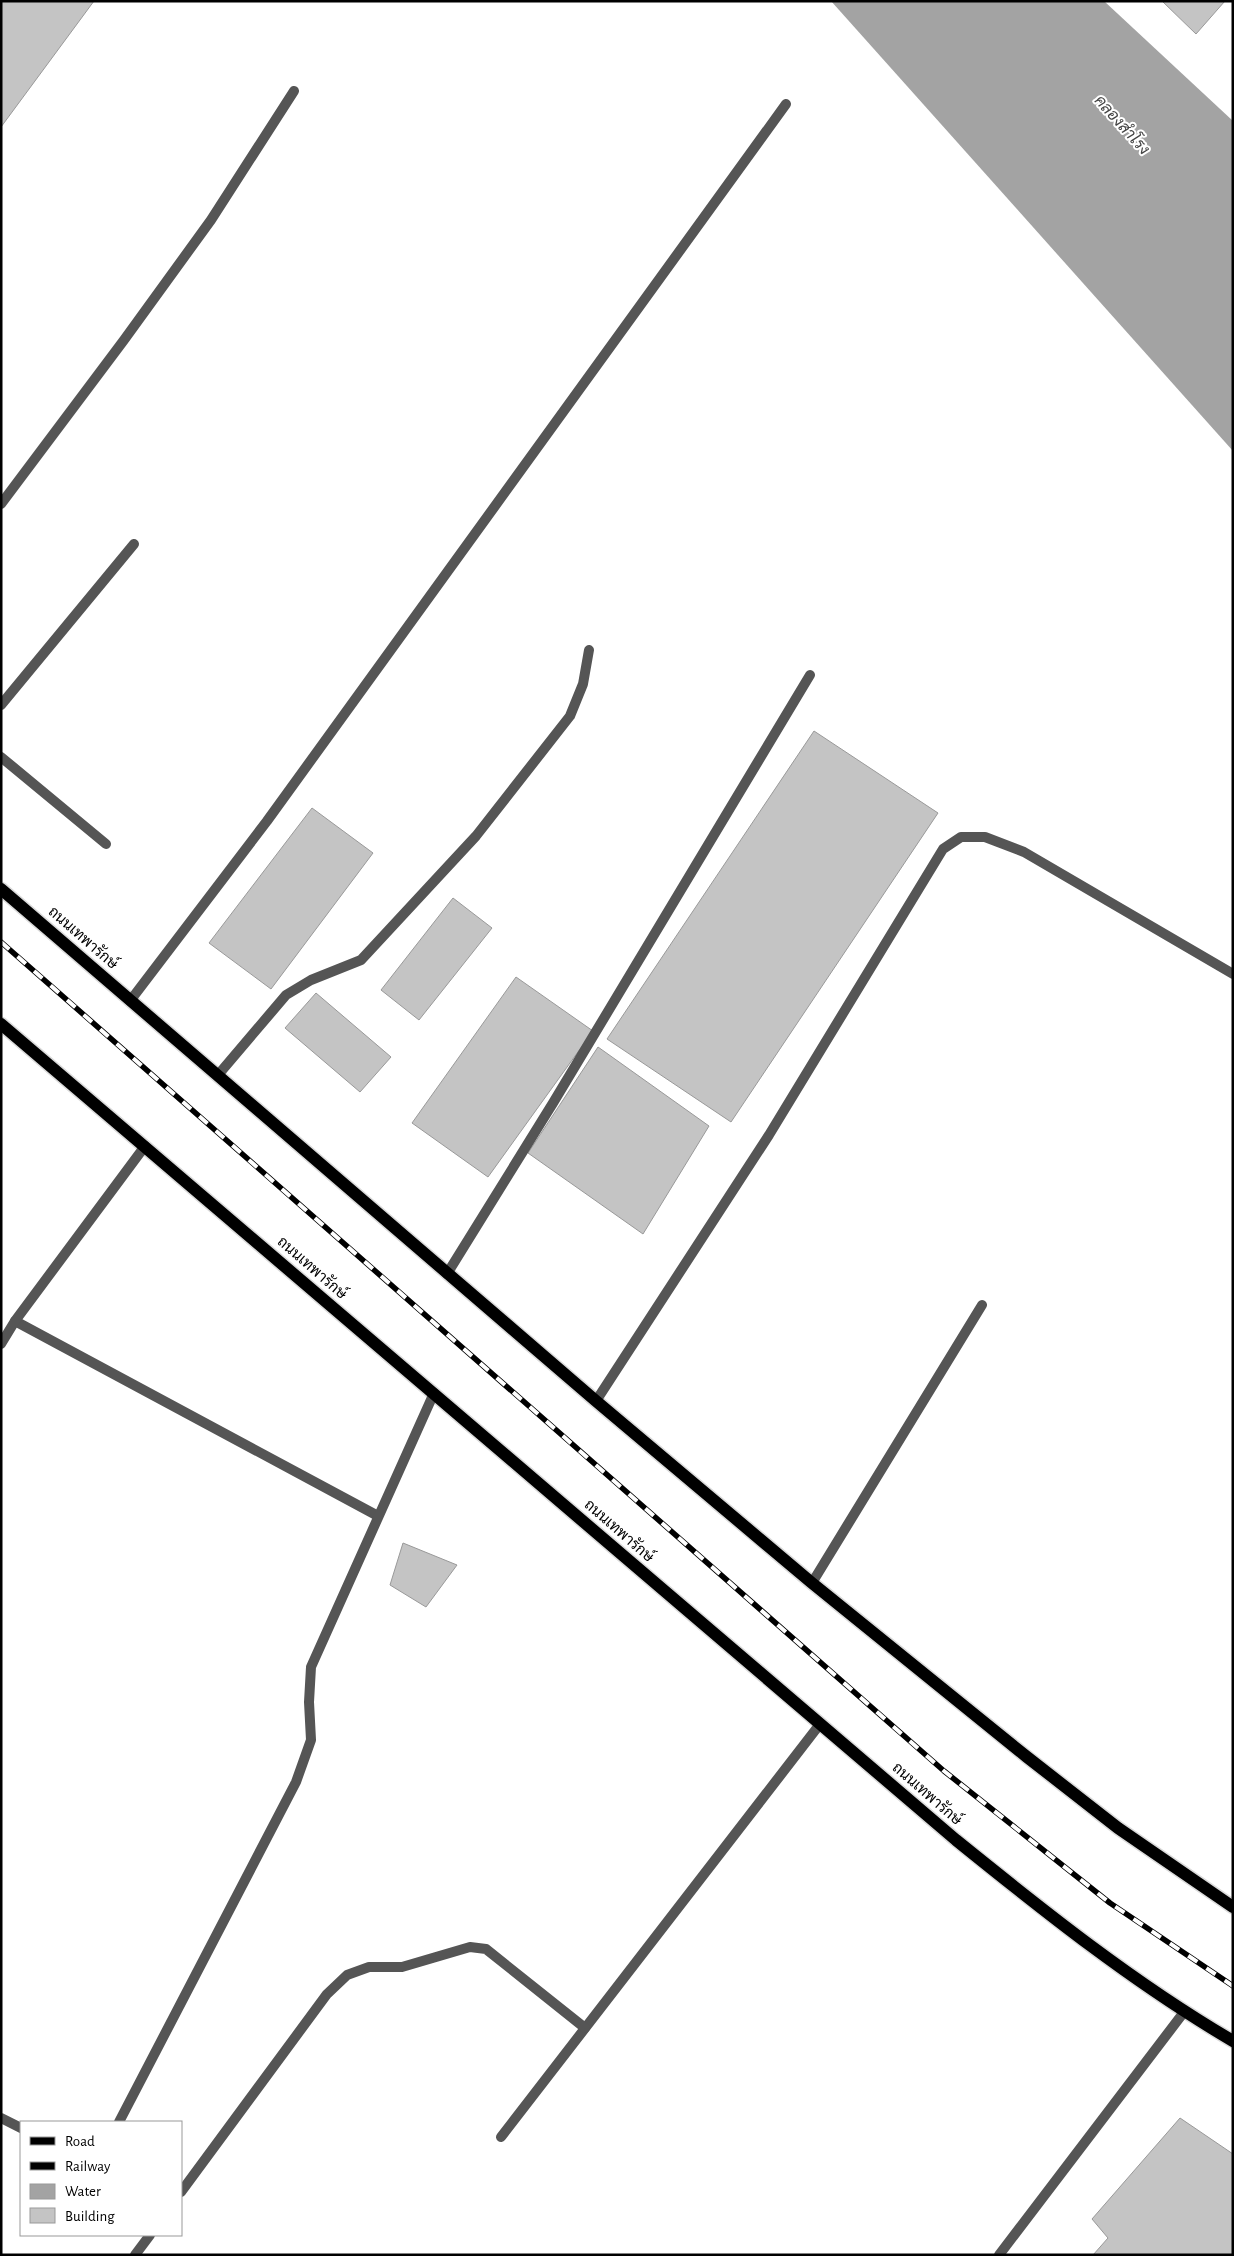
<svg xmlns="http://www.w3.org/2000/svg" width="1234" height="2256" font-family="'Alegreya Sans',Sarabun,sans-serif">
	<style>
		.water { fill: #a3a3a3 }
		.building { fill: #c4c4c4; stroke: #999 }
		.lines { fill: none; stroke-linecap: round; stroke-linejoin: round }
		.primary-casing { stroke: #dbdbdb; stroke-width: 15 }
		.lane { stroke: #555; stroke-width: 10 }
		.street { stroke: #555; stroke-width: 10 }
		.primary { stroke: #000; stroke-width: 12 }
		.rail-casing { stroke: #000; stroke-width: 5.5 }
		.rail { stroke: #fff; stroke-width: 4; stroke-dasharray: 11; stroke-linecap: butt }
		.labels { text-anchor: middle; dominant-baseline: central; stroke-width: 4; stroke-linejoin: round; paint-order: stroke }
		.street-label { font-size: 15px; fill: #000; stroke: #fff }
		.water-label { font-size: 16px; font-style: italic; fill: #444; stroke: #fff }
	</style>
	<rect width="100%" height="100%" fill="#fff"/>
	<!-- water -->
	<path class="water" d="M831,1H1104L1233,121V451Z"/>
	<!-- building -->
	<g class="building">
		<path d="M1,1H94L1,127Z"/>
		<path d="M1162,1H1225L1196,34Z"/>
		<path d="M814,731L938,813L731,1122L607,1039Z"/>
		<path d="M312,808L373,853L271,989L209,943Z"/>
		<path d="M453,898L492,928L419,1020L381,990Z"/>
		<path d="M516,977L593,1031L488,1177L412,1123Z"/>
		<path d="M316,993L391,1057L360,1092L285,1028Z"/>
		<path d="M598,1047L709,1126L643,1234L528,1153Z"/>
		<path d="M403,1543L457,1565L426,1607L390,1585Z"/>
		<path d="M1180,2118L1233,2154V2255H1093L1108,2238L1092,2219Z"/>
	</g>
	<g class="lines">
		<defs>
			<g id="primary">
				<path d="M1,889L596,1401L812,1583L1027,1757L1118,1828L1233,1907"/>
				<path d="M1,1024L956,1840C1045,1912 1134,1983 1233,2041"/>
			</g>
		</defs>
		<!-- primary casing -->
		<use href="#primary" class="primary-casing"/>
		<!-- lane -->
		<g class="lane">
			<path d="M1,705L134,544"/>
			<path d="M1,757L106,844"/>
			<path d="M218,1075L286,995L311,980L361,960L476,836L570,716L583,684L589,650"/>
			<path d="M447,1274L553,1103L810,675"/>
			<path d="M15,1321L378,1516"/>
			<path d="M1,1344L15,1321L145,1146"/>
			<path d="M596,1401L769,1135L943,849L961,837H985L1024,852L1233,974"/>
			<path d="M812,1583L982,1305"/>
			<path d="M1,2118L21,2128"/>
			<path d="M119,2122L296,1782L311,1740L309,1702L311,1667L434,1393"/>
			<path d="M501,2137L820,1724"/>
			<path d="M181,2192L327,1994L347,1975L369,1967H402L470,1947L486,1949L585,2028"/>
			<path d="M135,2255L150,2235"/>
			<path d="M999,2255L1184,2012"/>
		</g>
		<!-- street -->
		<g class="street">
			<path d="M1,504L124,340L211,220L294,91"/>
			<path d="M130,1001L267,821L786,104"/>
		</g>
		<!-- primary -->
		<use href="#primary" class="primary"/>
		<defs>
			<path id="rail" d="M1,942L944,1771L1110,1903L1233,1986"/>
		</defs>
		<!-- rail casing -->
		<use href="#rail" class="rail-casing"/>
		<!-- rail -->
		<use href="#rail" class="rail"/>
	</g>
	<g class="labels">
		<!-- street labels -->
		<g class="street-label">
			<text transform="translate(83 938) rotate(41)">ถนนเทพารักษ์</text>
			<text transform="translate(312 1268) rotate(41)">ถนนเทพารักษ์</text>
			<text transform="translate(619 1531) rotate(41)">ถนนเทพารักษ์</text>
			<text transform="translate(927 1794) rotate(41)">ถนนเทพารักษ์</text>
		</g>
		<!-- water labels -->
		<g class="water-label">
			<text transform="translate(1122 125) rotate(48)">คลองสำโรง</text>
		</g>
	</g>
	<!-- border -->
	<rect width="1234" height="2256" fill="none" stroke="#000000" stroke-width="5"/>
	<!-- legend -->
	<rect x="20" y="2121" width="162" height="115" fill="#ffffff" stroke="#999999"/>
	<rect x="30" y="2137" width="25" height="8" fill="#000000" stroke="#999999"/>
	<text x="65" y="2146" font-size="15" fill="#000000">Road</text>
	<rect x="30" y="2162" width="25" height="8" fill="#000000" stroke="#999999"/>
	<text x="65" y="2171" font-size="15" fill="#000000">Railway</text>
	<rect x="30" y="2184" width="25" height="15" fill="#a3a3a3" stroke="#999999"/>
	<text x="65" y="2196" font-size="15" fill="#000000">Water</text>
	<rect x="30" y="2208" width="25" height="15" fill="#c4c4c4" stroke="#999999"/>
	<text x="65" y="2221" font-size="15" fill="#000000">Building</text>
</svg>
